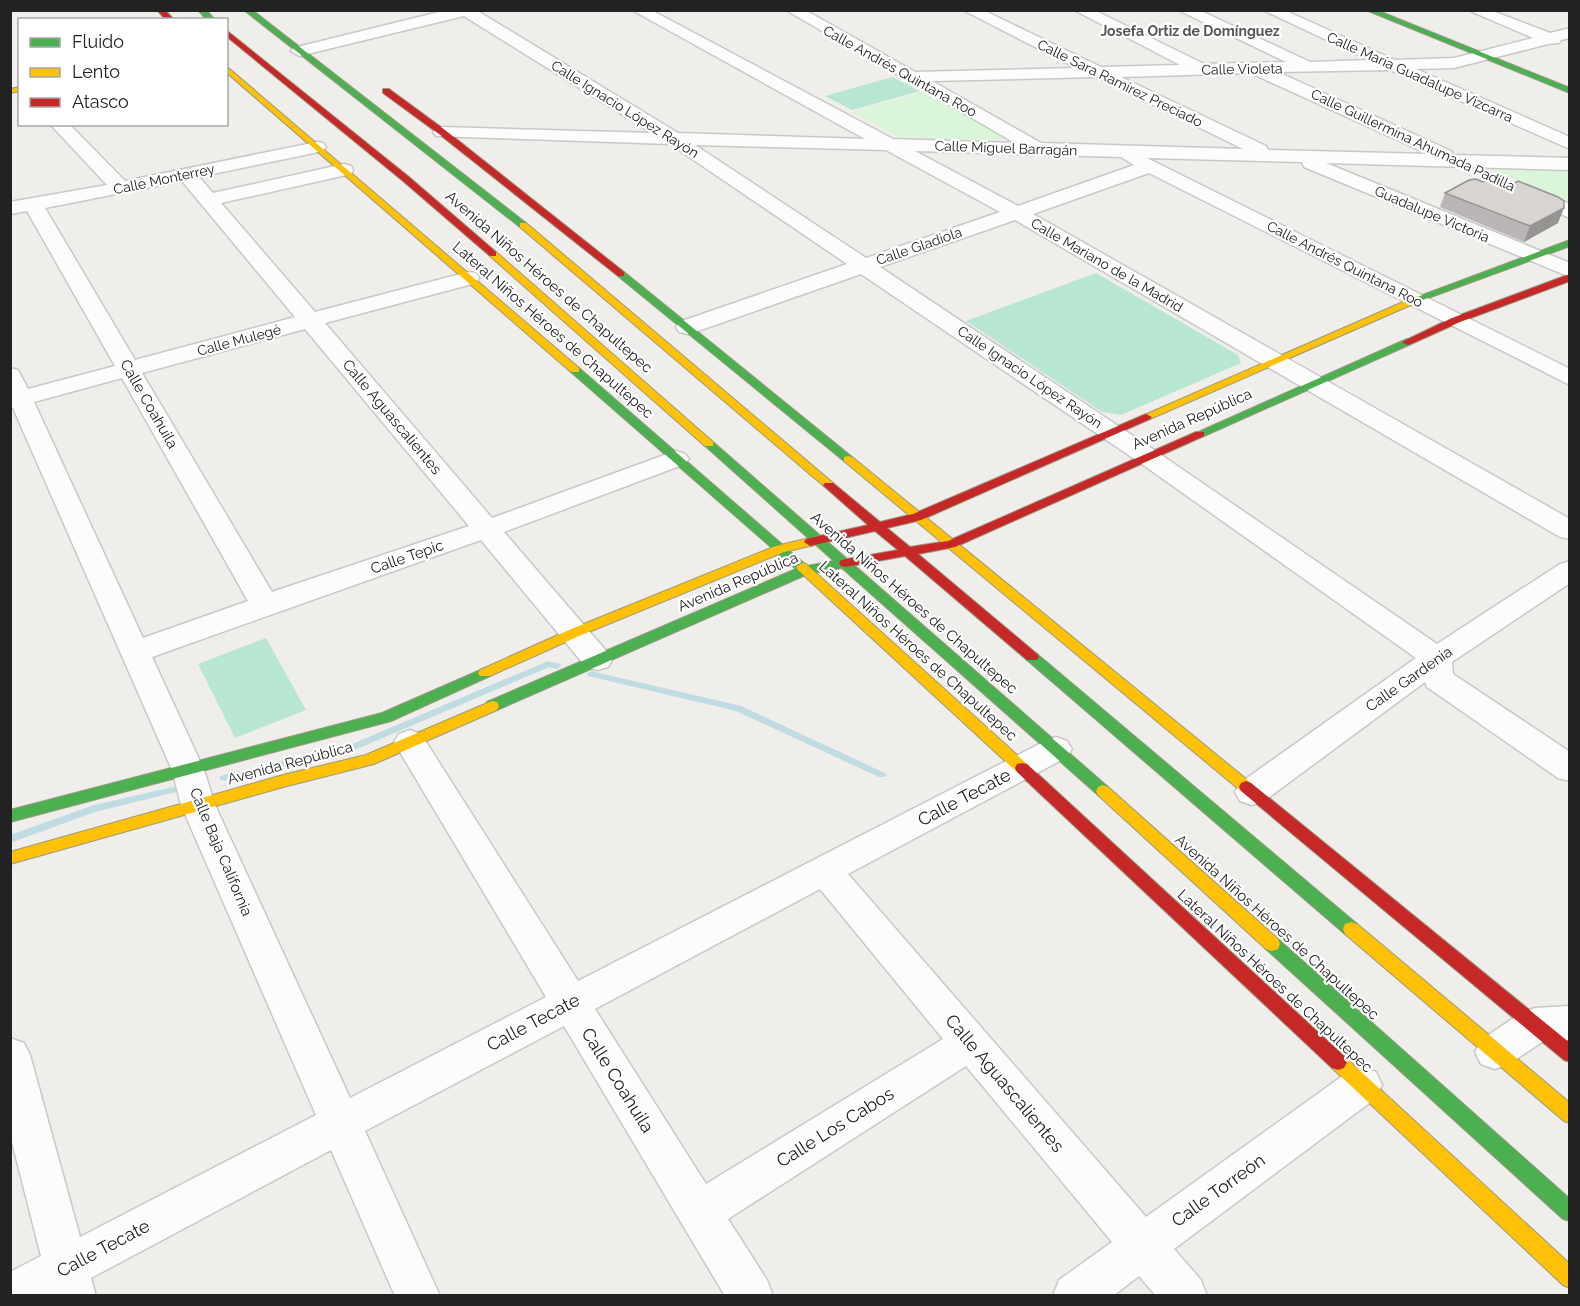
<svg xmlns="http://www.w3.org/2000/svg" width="1580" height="1306" font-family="Raleway,sans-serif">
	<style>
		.park { fill: #daf5da }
		.pitch { fill: #b7e6d2 }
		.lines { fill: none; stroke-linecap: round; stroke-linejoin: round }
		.stream { fill: #bfdbe3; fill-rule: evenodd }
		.street-casing { stroke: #c9c8c7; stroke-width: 3 }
		.fast-casing { stroke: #999a82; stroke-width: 2 }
		.slow-casing { stroke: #999a82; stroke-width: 2 }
		.jam-casing { stroke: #999a82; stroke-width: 2 }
		.street { fill: #fdfcfc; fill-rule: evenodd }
		.fast { fill: #4caf50; fill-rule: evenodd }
		.slow { fill: #ffc107; fill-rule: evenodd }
		.jam { fill: #c62828; fill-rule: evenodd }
		.wall { fill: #b9b6b5 }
		.shaded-wall { fill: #969493 }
		.building { fill: #d7d4d2; stroke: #969493; stroke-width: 1.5 }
		.labels { text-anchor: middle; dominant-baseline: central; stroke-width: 4.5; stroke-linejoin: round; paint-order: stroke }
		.far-neighbourhood-label { font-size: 14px; font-weight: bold; fill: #555; stroke: #fff }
		.far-street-label { font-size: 14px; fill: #222; stroke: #fff }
		.street-label { font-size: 15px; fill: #222; stroke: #fff }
		.near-street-label { font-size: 18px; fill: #222; stroke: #fff }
	</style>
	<rect width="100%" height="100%" fill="#f0eeeb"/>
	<!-- park -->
	<g class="park">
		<path d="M925,91L1012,140L901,138L852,112Z"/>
		<path d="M1485,166L1569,169V205Z"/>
	</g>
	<!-- pitch -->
	<g class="pitch">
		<path d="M892,77L920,91L852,110L825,96Z"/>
		<path d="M1096,273L1238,355L1241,363L1121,415L1102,412L966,321Z"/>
		<path d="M266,638L306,710L235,738L198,664Z"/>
	</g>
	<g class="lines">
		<!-- stream -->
		<g class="stream">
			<path d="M548,661L560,664L561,666L557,669L549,667L357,749L224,781L221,780L219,778L221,776L224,775L352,744Z"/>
			<path d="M591,671L741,706L885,773L887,775L885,777H879L736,711L588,676L587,674Z"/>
			<path d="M173,787L176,788L178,790L176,792L95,812L10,843V835L94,805Z"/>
		</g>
		<defs>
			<g id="street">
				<path d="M447,10H476L678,133L865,139L632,10H651L893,139L1015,143L786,10H805L915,72L1076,68L963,10H983L1101,67L1180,65L1074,10H1094L1204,64L1286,62L1178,10H1199L1310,62L1369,60L1263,10H1284L1395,60L1454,58L1533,38L1468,10H1490L1550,33L1570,28V38L1561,40L1559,43L1548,44L1454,68L1416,69L1570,137V149L1390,70L1278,72L1451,151L1453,155L1570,158V170L1326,163L1570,263V277L1304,167L1302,162L1147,158L1570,369V385L1149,173L1033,214L1570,519V539L1560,537L1015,220L880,267L1157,452L1437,644L1560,564L1570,561V583L1452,662L1453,674L1570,752V781L1558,778L1427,687L1425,682L1264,801L1252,805L1240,801L1235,792L1240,783L1416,658L1139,462L861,274L695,332L687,334L679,332L676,327L679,322L847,264L670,144L436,136L433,132L436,128L442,127L652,133L464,16L299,56L291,51L293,48ZM1254,73L1255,75L1428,154L1268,150L1266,146L1121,77ZM1096,77L1243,149L1041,143L932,81ZM695,145L886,150L1000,212L866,258ZM915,151L1121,157L1134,165L1018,206Z"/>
				<path d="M50,124H69L125,181L317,142L323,143L326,147L323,151L199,177L213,193L344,164L351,166L353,170L351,174L221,203L315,312L468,272L476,273L479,278L476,283L325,323L492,518L667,454L676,451L685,454L689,459L685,464L504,532L608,653L612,660L608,667L597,670L586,667L481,540L152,657L204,770L215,805L350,1098L546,997L394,742L399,734L410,730L421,734L578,981L1045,741L1056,737L1067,741L1072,749L1067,757L848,874L1146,1217L1348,1072L1362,1067L1376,1072L1382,1085L1376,1098L1174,1249L1201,1280L1207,1296H1156L1139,1276L1113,1296H1053L1059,1280L1112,1242L966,1066L728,1219L767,1280L773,1296H725L564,1026L365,1131L440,1296H395L331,1150L91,1278L96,1296H10V1272L41,1256L10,1134V1038L24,1043L30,1055L80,1237L316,1115L181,805L172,770L13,408H10V368L18,370L28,389L115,366L27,211L10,214V202L107,185ZM182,181L295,317L135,360L45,208ZM305,329L469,526L272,592L142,373ZM122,378L248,601L143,638L34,402ZM820,889L943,1039L706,1184L595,1009Z"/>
				<path d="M1526,186L1570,204V218L1519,196L1516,192L1519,188Z"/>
				<path d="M1570,1006V1040L1542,1042L1509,1064L1495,1069L1481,1064L1475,1052L1481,1040L1521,1013L1535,1008Z"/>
			</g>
			<g id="fast">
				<path d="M198,10H206L215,20H207Z"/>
				<path d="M244,10H252L526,223V227H520Z"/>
				<path d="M1366,10H1376L1570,88V93Z"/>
				<path d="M1570,240V246L1420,301L1412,299Z"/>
				<path d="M618,272H624L852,457V461H844L618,276Z"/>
				<path d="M1407,339L1412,342L1411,344L1204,436L1200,437L1194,434Z"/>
				<path d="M575,367L579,368L807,566L834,561L703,444L705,442H713L1108,787L1110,791L1108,795H1098L842,568L808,574L497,710H487L485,706L487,702L796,569L571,372L570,370Z"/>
				<path d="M1032,652L1037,654L1357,924L1359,929L1357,934L1351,936L1345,934L1027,660L1025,657Z"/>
				<path d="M485,668L492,673L490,676L391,721L10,822V810L382,713Z"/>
				<path d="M1272,937L1278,939L1570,1199V1221L1563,1219L1266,949L1264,944L1266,939Z"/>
			</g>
			<g id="slow">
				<path d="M226,66L579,368V372H571L226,72Z"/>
				<path d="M20,87V91L10,93V89Z"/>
				<path d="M520,223H526L833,483L835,485L833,487H825L520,227Z"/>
				<path d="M490,252H496L713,442V446H705L490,256Z"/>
				<path d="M1417,296L1420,297V301L1150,419H1142L1140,417Z"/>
				<path d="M848,456L852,457L1251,783L1253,787L1251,791H1241L844,461V457Z"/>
				<path d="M810,538L816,542L814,545L784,552L579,636L490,676H480L478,673L480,670L569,630L776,546Z"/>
				<path d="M802,563L806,564L1027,764L1029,768L1027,772H1017L798,570L796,567Z"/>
				<path d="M492,701L497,702L499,706L497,710L374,764L287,786L10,864V852L287,774L366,755Z"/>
				<path d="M1103,785L1108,787L1278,939L1280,944L1278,949L1272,951L1266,949L1098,795L1096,791L1098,787Z"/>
				<path d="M1351,922L1357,924L1570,1103V1123L1564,1121L1345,934L1343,929L1345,924Z"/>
				<path d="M1338,1054L1344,1056L1570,1264V1288L1563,1285L1332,1068L1329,1062L1332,1056Z"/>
			</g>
			<g id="jam">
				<path d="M157,10H165L174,20H166Z"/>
				<path d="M226,30L409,177L496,252V256H490L403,181L226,36Z"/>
				<path d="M383,89H389L445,130L624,272V276H618L439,134L383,93Z"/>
				<path d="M1570,274V281L1460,322L1411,344L1407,345L1402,342L1452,318Z"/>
				<path d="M1146,414L1152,417L1150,419L921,520L887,528L910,547L948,541L1196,432H1204V436L955,547L918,554L1037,654L1039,657L1037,660H1027L905,556L845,567L841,566L839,563L841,560L898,550L875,531L810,546L804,542L806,539L868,525L825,487L823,485L825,483H833L880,522L913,514Z"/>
				<path d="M1022,763L1027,764L1344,1056L1347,1062L1344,1068L1338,1070L1332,1068L1017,772L1015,768L1017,764Z"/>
				<path d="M1246,781L1251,783L1570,1043V1062L1564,1060L1241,791L1239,787L1241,783Z"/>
			</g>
		</defs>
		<!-- street casing -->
		<use href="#street" class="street-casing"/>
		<!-- fast casing -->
		<use href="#fast" class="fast-casing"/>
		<!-- slow casing -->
		<use href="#slow" class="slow-casing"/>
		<!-- jam casing -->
		<use href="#jam" class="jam-casing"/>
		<!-- street -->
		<use href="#street" class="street"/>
		<!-- fast -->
		<use href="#fast" class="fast"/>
		<!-- slow -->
		<use href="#slow" class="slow"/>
		<!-- jam -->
		<use href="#jam" class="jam"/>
	</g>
	<!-- wall -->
	<path class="wall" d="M1483,182L1513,184L1558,223L1524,242L1440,207L1445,193Z"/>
	<!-- shaded-wall -->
	<path class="shaded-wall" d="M1564,208L1558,223L1524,242L1530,226Z"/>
	<!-- building -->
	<path class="building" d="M1493,176L1513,184L1518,181L1558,197L1564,201V208L1530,226L1445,193L1469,180L1476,179L1483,182Z"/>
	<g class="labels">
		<!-- far-neighbourhood labels -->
		<g class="far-neighbourhood-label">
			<text x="1190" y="31">Josefa Ortiz de Domínguez</text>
		</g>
		<!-- far-street labels -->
		<g class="far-street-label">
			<text transform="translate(1242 69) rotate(-1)">Calle Violeta</text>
			<text transform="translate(900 71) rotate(29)">Calle Andrés Quintana Roo</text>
			<text transform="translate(1420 77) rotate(24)">Calle María Guadalupe Vizcarra</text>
			<text transform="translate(1120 83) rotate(26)">Calle Sara Ramírez Preciado</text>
			<text transform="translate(625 109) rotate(32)">Calle Ignacio López Rayón</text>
			<text transform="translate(1413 140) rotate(25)">Calle Guillermina Ahumada Padilla</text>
			<text transform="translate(1006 148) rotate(2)">Calle Miguel Barragán</text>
			<text transform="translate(164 179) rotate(-12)">Calle Monterrey</text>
			<text transform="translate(1432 214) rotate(23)">Guadalupe Victoria</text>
			<text transform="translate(919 246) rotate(-19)">Calle Gladiola</text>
			<text transform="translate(1345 264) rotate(27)">Calle Andrés Quintana Roo</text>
			<text transform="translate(1107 265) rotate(30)">Calle Mariano de la Madrid</text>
			<text transform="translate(239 340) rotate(-15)">Calle Mulegé</text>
			<text transform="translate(1030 377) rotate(34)">Calle Ignacio López Rayón</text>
		</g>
		<!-- street labels -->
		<g class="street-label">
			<text transform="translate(549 282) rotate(41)">Avenida Niños Héroes de Chapultepec</text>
			<text transform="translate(553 330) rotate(41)">Lateral Niños Héroes de Chapultepec</text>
			<text transform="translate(149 404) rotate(60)">Calle Coahuila</text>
			<text transform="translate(392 417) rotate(50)">Calle Aguascalientes</text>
			<text transform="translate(1192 419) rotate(-24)">Avenida República</text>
			<text transform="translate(407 557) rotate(-19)">Calle Tepic</text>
			<text transform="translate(738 582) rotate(-23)">Avenida República</text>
			<text transform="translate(914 603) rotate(41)">Avenida Niños Héroes de Chapultepec</text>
			<text transform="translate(918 651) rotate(42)">Lateral Niños Héroes de Chapultepec</text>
			<text transform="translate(1409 679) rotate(-35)">Calle Gardenia</text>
			<text transform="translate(290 763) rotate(-15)">Avenida República</text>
			<text transform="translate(221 852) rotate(67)">Calle Baja California</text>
			<text transform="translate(1277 927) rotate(42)">Avenida Niños Héroes de Chapultepec</text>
			<text transform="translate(1275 981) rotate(43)">Lateral Niños Héroes de Chapultepec</text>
		</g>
		<!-- near-street labels -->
		<g class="near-street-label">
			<text transform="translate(964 797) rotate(-28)">Calle Tecate</text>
			<text transform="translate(533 1022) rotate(-28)">Calle Tecate</text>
			<text transform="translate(618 1080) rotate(58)">Calle Coahuila</text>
			<text transform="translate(1005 1083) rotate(50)">Calle Aguascalientes</text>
			<text transform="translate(835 1127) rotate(-32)">Calle Los Cabos</text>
			<text transform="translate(1218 1190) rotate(-36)">Calle Torreón</text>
			<text transform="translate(103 1248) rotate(-28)">Calle Tecate</text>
		</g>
	</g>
	<!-- border -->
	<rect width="1580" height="1306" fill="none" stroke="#222222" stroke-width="24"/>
	<!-- legend -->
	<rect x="18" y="18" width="210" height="108" fill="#ffffff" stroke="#a7a7a7" stroke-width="1.5"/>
	<rect x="30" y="38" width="30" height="9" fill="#4caf50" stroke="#a7a7a7" stroke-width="1.5"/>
	<text x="72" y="48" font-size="18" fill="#222222">Fluido</text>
	<rect x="30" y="68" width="30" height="9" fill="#ffc107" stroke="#a7a7a7" stroke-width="1.5"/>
	<text x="72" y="78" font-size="18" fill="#222222">Lento</text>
	<rect x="30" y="98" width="30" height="9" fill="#c62828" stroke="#a7a7a7" stroke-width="1.5"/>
	<text x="72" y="108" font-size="18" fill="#222222">Atasco</text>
</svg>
